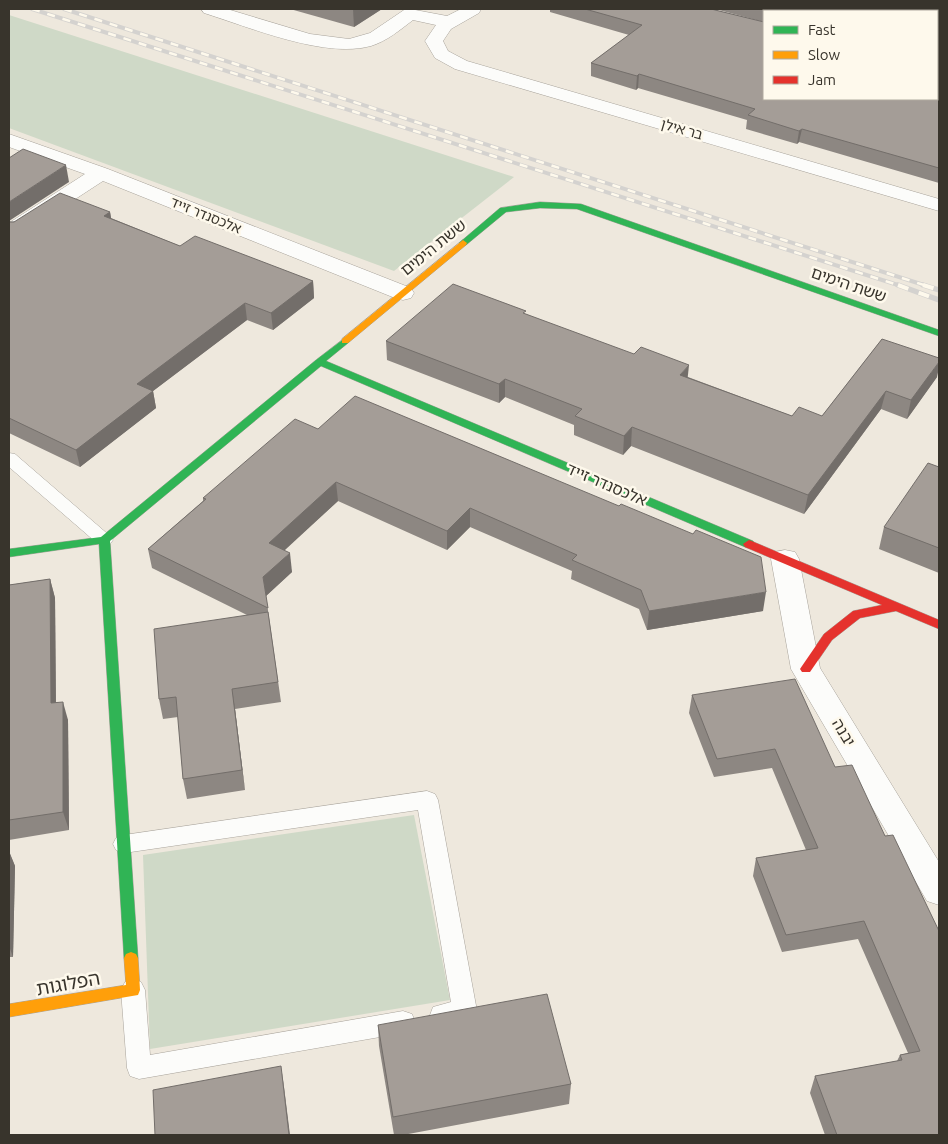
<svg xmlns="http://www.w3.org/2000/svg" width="948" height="1144" font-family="Ubuntu,'Noto Sans Hebrew',sans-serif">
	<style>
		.green { fill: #cfd9c7 }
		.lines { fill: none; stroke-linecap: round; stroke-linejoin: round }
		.lane-casing { stroke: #a8a39b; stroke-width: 1 }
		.street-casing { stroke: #a8a39b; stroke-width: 1 }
		.fast-casing { stroke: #a8a39b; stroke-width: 1 }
		.slow-casing { stroke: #a8a39b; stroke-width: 1 }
		.jam-casing { stroke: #a8a39b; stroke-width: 1 }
		.lane { fill: #fcfcfa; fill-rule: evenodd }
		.street { fill: #fcfcfa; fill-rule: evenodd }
		.fast { fill: #30b455; fill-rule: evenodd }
		.slow { fill: #ff9f0a; fill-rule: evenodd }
		.jam { fill: #e5322d; fill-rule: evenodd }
		.rail-far1-casing { stroke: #d4d2cf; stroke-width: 4 }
		.rail-casing { stroke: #d4d2cf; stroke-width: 5.5 }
		.rail-far1 { stroke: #fef9ec; stroke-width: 2.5; stroke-dasharray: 8; stroke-linecap: butt }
		.rail { stroke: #fef9ec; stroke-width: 4; stroke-dasharray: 11; stroke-linecap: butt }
		.wall { fill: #8d8782 }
		.shaded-wall { fill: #736e6a }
		.building { fill: #a49d97; stroke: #736e6a }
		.labels { text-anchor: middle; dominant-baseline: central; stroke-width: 5; stroke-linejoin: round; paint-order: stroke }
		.far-street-label { font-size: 14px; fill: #38342c; stroke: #fef9ec }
		.street-label { font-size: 16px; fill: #38342c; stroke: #fef9ec }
		.near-street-label { font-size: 19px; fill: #38342c; stroke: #fef9ec }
	</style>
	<rect width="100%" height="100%" fill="#eee8dd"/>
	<!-- green -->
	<g class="green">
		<path d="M9,15L514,177L394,271L9,128Z"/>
		<path d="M414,815L450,1000L150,1049L143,855Z"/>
	</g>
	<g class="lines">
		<defs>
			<g id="lane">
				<path d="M9,453L15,454L110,536L113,540L110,544L104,546L98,544L9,467Z"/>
				<path d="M427,791L435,794L438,800L477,1011L474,1019L442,1026L433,1023L430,1015L433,1007L451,1002L418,810L124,853L116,850L113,844L116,838L124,835Z"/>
				<path d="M133,979L141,982L145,990L150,1055L403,1011L412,1014L415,1022L412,1030L403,1033L139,1079L130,1076L127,1068L121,990L125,982Z"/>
			</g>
			<g id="street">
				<path d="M201,9H227L310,34L349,39L370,33L404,10L410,9L447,16L461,9H481L479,13L451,29L443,41L448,51L467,61L939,199V211L455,69L435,58L425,41L436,25L413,20C400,30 387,41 371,46C325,59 249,27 204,13Z"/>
				<path d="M9,134L108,169L411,288L414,293L411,298L403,300L395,298L103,181L17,237L9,238V223L85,174L9,147Z"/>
				<path d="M785,550L795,552L799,559L820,668L939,862V905L927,901L791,669L771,559L775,552Z"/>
			</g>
			<g id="fast">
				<path d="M540,202L581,204L939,330V336L577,209L540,208L506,212L466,245L463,246L459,243L500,208Z"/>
				<path d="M345,338L350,341L348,343L326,361L753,541L755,544L749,548L745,547L321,366L110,541L138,958L136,962L131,964L126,962L124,958L99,544L9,557V549L101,537L316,360Z"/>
			</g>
			<g id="slow">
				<path d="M463,240L467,243L466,245L348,343H342V339Z"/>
				<path d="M131,952L136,954L138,958L140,990L138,995L9,1017V1004L126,985L124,958L126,954Z"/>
			</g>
			<path id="jam" d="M749,540L939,620V629L896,611L860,618L832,640L810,672H802L800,669L802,666L824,634L853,611L882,605L745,547L743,544Z"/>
		</defs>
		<!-- lane casing -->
		<use href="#lane" class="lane-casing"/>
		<!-- street casing -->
		<use href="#street" class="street-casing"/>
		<!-- fast casing -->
		<use href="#fast" class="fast-casing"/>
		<!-- slow casing -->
		<use href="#slow" class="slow-casing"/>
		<!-- jam casing -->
		<use href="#jam" class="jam-casing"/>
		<!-- lane -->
		<use href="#lane" class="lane"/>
		<!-- street -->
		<use href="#street" class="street"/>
		<!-- fast -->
		<use href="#fast" class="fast"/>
		<!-- slow -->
		<use href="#slow" class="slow"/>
		<!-- jam -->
		<use href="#jam" class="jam"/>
		<defs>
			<g id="rail-far1">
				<path d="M32,9L901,286"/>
				<path d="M64,9L927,286"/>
			</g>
			<g id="rail">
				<path d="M898,285L939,300"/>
				<path d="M923,285L939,290"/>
			</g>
		</defs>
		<!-- rail-far1 casing -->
		<use href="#rail-far1" class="rail-far1-casing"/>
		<!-- rail casing -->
		<use href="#rail" class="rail-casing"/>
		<!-- rail-far1 -->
		<use href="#rail-far1" class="rail-far1"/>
		<!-- rail -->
		<use href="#rail" class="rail"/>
	</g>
	<!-- wall -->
	<g class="wall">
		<path d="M290,9H382L354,27Z"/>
		<path d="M550,9H711L764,22L937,11H764V22L715,9H939V183L799,142L797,144L746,129L747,120L638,88L636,90L591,76V63L629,35L550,12Z"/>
		<path d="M110,212L111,218L180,246L313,281L314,298L273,330L247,320L153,391L156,408L80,467L9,433V222Z"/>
		<path d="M525,314L688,377L792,416H822L882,339L937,377L907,419L881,409L804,514L631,446L623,455L574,435V425L505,397L499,403L387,360L386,341Z"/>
		<path d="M318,429L763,611L647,630L639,609L571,579L572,571L470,527L447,550L338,501L284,550L292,572L266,596L281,702L235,709L245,790L187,799L183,779L178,717L163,719L159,699L247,615L152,568L148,549L203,501V498Z"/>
		<path d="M939,467V573L879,549L884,527Z"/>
		<path d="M50,579L55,598L56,703L68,720L69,830L9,840V585Z"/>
		<path d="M692,695L835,767L885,836L939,1135H825L810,1093L815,1076L897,1061L900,1055L908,1053L858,939L782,952L753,876L756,858L806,850L772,768L714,777L689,713Z"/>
		<path d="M9,852L15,866L13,957H9Z"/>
		<path d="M378,1025L571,1084L569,1104L403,1135H394L379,1046Z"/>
	</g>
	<!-- shaded-wall -->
	<g class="shaded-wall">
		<path d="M353,9H382L354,27Z"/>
		<path d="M639,74L638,88L636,90L637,76Z"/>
		<path d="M802,129L799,142L797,144L799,131Z"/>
		<path d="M66,165L69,182L9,221V202Z"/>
		<path d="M110,212L113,229L104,216Z"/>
		<path d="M313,281L314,298L273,330L271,313Z"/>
		<path d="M245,303L247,320L153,391L156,408L80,467L76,450L137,384Z"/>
		<path d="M939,362V368L937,377L907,419L911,400Z"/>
		<path d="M689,365L687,384L680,375Z"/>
		<path d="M505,379V397L499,403V384Z"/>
		<path d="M886,391L881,409L804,514L808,495Z"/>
		<path d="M632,427L631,446L623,455L624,436Z"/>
		<path d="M336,482L338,501L272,562L269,543Z"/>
		<path d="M470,508V527L447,550V531Z"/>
		<path d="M290,553L292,572L266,596L263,577Z"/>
		<path d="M50,579L55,598L56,722L51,703Z"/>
		<path d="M766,592L763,611L647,630L649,611Z"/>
		<path d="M232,689L235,709L245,790L242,770Z"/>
		<path d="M63,702L68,720L69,830L63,812Z"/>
		<path d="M9,851L15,866L13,957L9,946Z"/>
		<path d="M281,1066L284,1087L290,1135H289Z"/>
	</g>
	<!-- building -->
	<g class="building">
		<path d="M585,9H711L764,22V99H937V11H766V9H764H939V55L938,56V68L939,69V168L802,129L799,131L748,115L755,109L639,74L637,76L591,63L642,25Z"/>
		<path d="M23,149L66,165L9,202V158Z"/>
		<path d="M60,193L110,212L104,216L180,246L195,236L313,281L271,313L245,303L137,384L153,391L76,450L9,418V222H14Z"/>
		<path d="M453,284L526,311L523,313L634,354L641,347L689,365L680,375L792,416L799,407L822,416L882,339L939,358V362L911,400L886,391L808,495L632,427L624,436L575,416L582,409L505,379L499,384L386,341Z"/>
		<path d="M355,396L619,506L621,504L693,534L696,530L761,557L766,592L649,611L641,590L572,560L577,555L470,508L447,531L336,482L269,543L290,553L263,577L268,608L148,549L206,499L203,498L295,419L318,429Z"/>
		<path d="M928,463L939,467V548L884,527Z"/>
		<path d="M50,579L51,703L63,702V812L9,820V585Z"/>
		<path d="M268,612L278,682L232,689L242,770L183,779L176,697L159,699L154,629Z"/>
		<path d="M795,679L835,767L852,765L885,836L893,835L939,931V1135H837L815,1076L902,1060L900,1055L920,1051L864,921L786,935L756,858L818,848L775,749L717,759L692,695Z"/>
		<path d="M547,994L571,1084L393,1117L378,1025Z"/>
		<path d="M281,1066L289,1135H155L153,1090Z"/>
	</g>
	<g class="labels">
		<!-- far-street labels -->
		<g class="far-street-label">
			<text transform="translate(682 129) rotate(16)">בר אילן</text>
			<text transform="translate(206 215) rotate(22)">אלכסנדר זייד</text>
		</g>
		<!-- street labels -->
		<g class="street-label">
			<text transform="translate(433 247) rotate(-39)">ששת הימים</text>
			<text transform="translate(849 284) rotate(19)">ששת הימים</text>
			<text transform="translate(607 484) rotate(23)">אלכסנדר זייד</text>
			<text transform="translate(844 732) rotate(59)">יבנה</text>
		</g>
		<!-- near-street labels -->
		<g class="near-street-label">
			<text transform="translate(68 983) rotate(-10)">הפלוגות</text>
		</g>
	</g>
	<!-- border -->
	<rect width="948" height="1144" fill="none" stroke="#38342c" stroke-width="20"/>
	<!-- legend -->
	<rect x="763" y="10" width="175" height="90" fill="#fef9ec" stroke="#afaa9f"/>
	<rect x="773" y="26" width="25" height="8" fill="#30b455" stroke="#afaa9f"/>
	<text x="808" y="35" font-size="15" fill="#38342c">Fast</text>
	<rect x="773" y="51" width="25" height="8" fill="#ff9f0a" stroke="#afaa9f"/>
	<text x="808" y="60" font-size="15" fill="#38342c">Slow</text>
	<rect x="773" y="76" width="25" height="8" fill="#e5322d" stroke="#afaa9f"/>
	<text x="808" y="85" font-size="15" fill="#38342c">Jam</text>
</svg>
